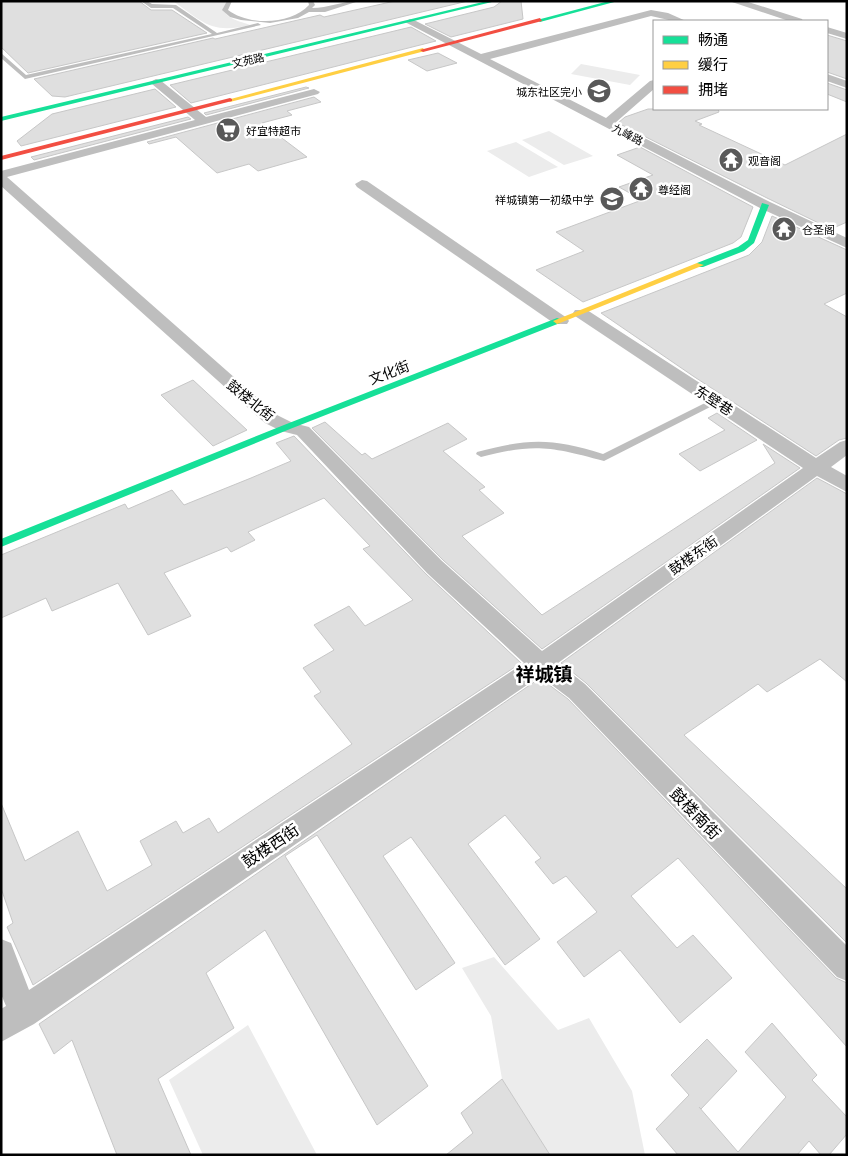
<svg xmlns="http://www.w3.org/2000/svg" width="848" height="1156" font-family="Barlow,'Noto Sans SC',sans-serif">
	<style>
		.green { fill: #ececec }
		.building { fill: #dfdfdf; stroke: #c7c7c7 }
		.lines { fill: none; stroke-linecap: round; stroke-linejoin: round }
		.lane { fill: #bebebe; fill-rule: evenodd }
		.street { fill: #bebebe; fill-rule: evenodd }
		.fast { fill: #16e098; fill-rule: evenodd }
		.slow { fill: #ffcf43; fill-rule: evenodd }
		.jam { fill: #f24e42; fill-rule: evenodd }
		.labels { text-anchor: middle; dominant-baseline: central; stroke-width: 5; stroke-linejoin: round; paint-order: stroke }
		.far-street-label { font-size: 11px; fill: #000; stroke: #fff }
		.far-poi-label { font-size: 11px; fill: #000; stroke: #fff; text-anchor: start }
		.street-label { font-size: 14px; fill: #000; stroke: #fff }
		.near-street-label { font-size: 16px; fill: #000; stroke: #fff }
		.district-label { font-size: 19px; font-weight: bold; fill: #000; stroke: #fff }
	</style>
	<rect width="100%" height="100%" fill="#fff"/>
	<!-- green -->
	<g class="green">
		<path d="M173,1H228L223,8C227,20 240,21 250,25C211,34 204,23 173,1Z"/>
		<path d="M581,64L640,75L630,85L571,74Z"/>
		<path d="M549,131L593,156L564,165L522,140Z"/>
		<path d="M516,142L558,167L529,177L487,151Z"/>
		<path d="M494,957L558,1030L589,1018L632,1091L645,1155H550L502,1079L491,1016L462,968Z"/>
		<path d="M248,1025L317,1155H203L169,1080Z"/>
	</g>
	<!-- building -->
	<g class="building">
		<path d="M1,1H139L151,10H172L207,33L28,73L1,47Z"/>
		<path d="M395,1H468L65,97L52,96L34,79L213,38L215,39L320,15L324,17Z"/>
		<path d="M502,1H521L523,19L451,37L425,24L494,7Z"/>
		<path d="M411,27L436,41L191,103L170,85Z"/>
		<path d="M827,35L847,41V79L827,72Z"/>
		<path d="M438,53L457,63L427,71L408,60Z"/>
		<path d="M827,83L847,90V102L827,94Z"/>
		<path d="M306,87L309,88L206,115L204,113Z"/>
		<path d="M155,89L176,107L21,146L17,141L52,114Z"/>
		<path d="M314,97L321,102L287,111L292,115L262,123L307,157L258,171L249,164L217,173L176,137L149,144L147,142Z"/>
		<path d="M648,109H718L719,112L695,121L702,124L699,125L785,165L847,134V222L831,229L767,198L618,123L625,117Z"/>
		<path d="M188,117L191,119L34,160L31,157Z"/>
		<path d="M640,147L753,207L741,237L733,243L583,302L536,270L584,251L556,232L642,200L619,187L653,175L617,155Z"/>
		<path d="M772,216L847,250V293L824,304L847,317V438L839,440L816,456L693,376L601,313L749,255L762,242Z"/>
		<path d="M193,380L247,430L213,446L161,395Z"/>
		<path d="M717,413L757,440L700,471L679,454L725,430L708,418Z"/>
		<path d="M325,422L362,455L365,453L372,459L448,423L467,439L443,451L485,487L479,490L504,513L462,536L542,615L775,463L763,444L800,468L542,649L443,560L312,428Z"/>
		<path d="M294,436L426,574L521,663L33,985L7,927L13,923L1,888V803L25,861L78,831L107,891L152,865L140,841L176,821L183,833L209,818L218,833L352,744L314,696L321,692L303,668L334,650L314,625L349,606L365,626L413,600L363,549L370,546L324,498L248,532L255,540L231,552L227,547L164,573L191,616L148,635L118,583L52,611L46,598L1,618V555L125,504L128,509L172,490L184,505L251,478L291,461L276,443Z"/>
		<path d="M817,478L847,494V682L820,659L767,692L758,684L684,735L847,889V943L586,683L561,663Z"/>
		<path d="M540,678L568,699L836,978L847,983V1047L678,858L631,896L677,948L693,935L732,978L680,1023L620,950L584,977L557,942L597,912L566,876L553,884L535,862L541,858L505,815L468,844L540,939L505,965L411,837L383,856L455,963L416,990L317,835L285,856L428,1086L377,1125L265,930L206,973L234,1028L158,1079L191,1155H117L72,1040L54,1054L39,1024Z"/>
		<path d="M772,1023L817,1075L812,1080L847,1117V1134L829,1155H821L809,1141L797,1155H678L656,1129L689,1095L671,1075L707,1039L737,1071L701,1109L699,1107L738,1152L786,1097L745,1052Z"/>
		<path d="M502,1079L550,1155H446L473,1133L461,1113Z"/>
	</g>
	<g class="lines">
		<!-- lane -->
		<g class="lane">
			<path d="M141,1H147L152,4L176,5L217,33L258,23L261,25L25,79L1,58V53L26,75L212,34L173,8H151Z"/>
			<path d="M227,1H232L228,10C249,26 291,25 309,5L308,1H313L315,5L312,8C328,8 343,1 359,1L325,12H309L298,18L270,23L241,20L230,17L222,10Z"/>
			<path d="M715,398L720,401L718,403L604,461C551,447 535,443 481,457L476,454L477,452C529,438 552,438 603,454Z"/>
		</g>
		<!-- street -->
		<g class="street">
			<path d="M729,1H745L802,19L803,21H789Z"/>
			<path d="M651,10L668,13L686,21H673L651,16L490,59L606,118L650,81L654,80V89L615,123L770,202L847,238V248L760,208L405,22L410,19L414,20L481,54Z"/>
			<path d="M827,27L847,33V39L827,33Z"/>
			<path d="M827,74L847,81V88L827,81Z"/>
			<path d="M156,79L160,80L206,117L314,89L320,92L318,94L7,177L277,415L293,423L309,427L442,561L542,651L803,468L575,316L573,313L575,310H587L816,458L840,442L847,440V455L831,467L847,476V492L817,476L558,663L585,684L847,946V981L837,977L569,698L540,676L34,1024L1,1042V1009L6,1006L1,994V939L11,943L29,990L524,663L427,573L297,435L281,431L265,423L1,186V171L195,120L152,84L150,82Z"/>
			<path d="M362,180L367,181L567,318L569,321L567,324H555L357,187L355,184Z"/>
		</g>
		<!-- fast -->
		<g class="fast">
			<path d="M487,1H496L1,121V117Z"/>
			<path d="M609,1H618L540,22L537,20Z"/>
			<path d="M762,203L769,205L754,243L744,251L703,267H697V263L738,247L748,240Z"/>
			<path d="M557,318L560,319V323L290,429L1,547V539L284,425Z"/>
		</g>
		<!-- slow -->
		<g class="slow">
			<path d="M423,48L425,51L230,102L227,100Z"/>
			<path d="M697,263L704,265L560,323L557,324L553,321Z"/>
		</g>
		<!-- jam -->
		<g class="jam">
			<path d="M540,18L542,21L423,52L420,50Z"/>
			<path d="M230,98L232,99V101L1,160V156Z"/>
		</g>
	</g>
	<!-- icons -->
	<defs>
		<symbol id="school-disc" viewBox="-11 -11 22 22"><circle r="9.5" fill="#595959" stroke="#fff"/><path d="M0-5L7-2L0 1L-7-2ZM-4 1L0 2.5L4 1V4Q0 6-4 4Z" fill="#fff"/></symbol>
		<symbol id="supermarket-disc" viewBox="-11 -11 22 22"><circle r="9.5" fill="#595959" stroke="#fff"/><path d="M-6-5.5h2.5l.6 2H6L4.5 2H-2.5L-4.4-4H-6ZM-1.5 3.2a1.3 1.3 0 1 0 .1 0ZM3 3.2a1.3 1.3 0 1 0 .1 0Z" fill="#fff"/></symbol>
		<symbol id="temple-disc" viewBox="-11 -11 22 22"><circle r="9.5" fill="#595959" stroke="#fff"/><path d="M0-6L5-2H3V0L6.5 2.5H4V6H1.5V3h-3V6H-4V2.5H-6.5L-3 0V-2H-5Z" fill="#fff"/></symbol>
	</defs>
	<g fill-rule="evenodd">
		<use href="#school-disc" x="585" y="77" width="28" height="28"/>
		<use href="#supermarket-disc" x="214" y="116" width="28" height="28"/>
		<use href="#temple-disc" x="717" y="146" width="28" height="28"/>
		<use href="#temple-disc" x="627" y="175" width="28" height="28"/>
		<use href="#school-disc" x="598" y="185" width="28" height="28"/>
		<use href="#temple-disc" x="770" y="215" width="28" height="28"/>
	</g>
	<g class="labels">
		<!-- far-street labels -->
		<g class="far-street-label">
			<text transform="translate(248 60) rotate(-13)">文苑路</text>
			<text transform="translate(628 134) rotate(27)">九峰路</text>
		</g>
		<!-- far-poi labels -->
		<g class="far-poi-label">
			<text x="582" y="91" text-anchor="end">城东社区完小</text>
			<text x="246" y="130">好宜特超市</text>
			<text x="748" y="160">观音阁</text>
			<text x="658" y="189">尊经阁</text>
			<text x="594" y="199" text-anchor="end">祥城镇第一初级中学</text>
			<text x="802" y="229">仓圣阁</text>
		</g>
		<!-- street labels -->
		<g class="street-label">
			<text transform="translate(389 372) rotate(-21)">文化街</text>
			<text transform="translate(251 400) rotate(39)">鼓楼北街</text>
			<text transform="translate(714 400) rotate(33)">东壁巷</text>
			<text transform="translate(693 555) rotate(-35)">鼓楼东街</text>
		</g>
		<!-- near-street labels -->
		<g class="near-street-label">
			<text transform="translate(696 813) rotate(46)">鼓楼南街</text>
			<text transform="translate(270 845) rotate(-34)">鼓楼西街</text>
		</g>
		<!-- district labels -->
		<g class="district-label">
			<text x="544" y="673">祥城镇</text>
		</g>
	</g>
	<!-- border -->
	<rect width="848" height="1156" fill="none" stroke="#000000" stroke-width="5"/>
	<!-- legend -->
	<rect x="653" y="20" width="175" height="90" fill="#ffffff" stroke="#999999"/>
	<rect x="663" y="36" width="25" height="8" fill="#16e098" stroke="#999999"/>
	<text x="698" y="45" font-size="15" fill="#000000">畅通</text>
	<rect x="663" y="61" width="25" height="8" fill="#ffcf43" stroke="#999999"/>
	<text x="698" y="70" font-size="15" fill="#000000">缓行</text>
	<rect x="663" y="86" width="25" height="8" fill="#f24e42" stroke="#999999"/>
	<text x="698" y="95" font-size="15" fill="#000000">拥堵</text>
</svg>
